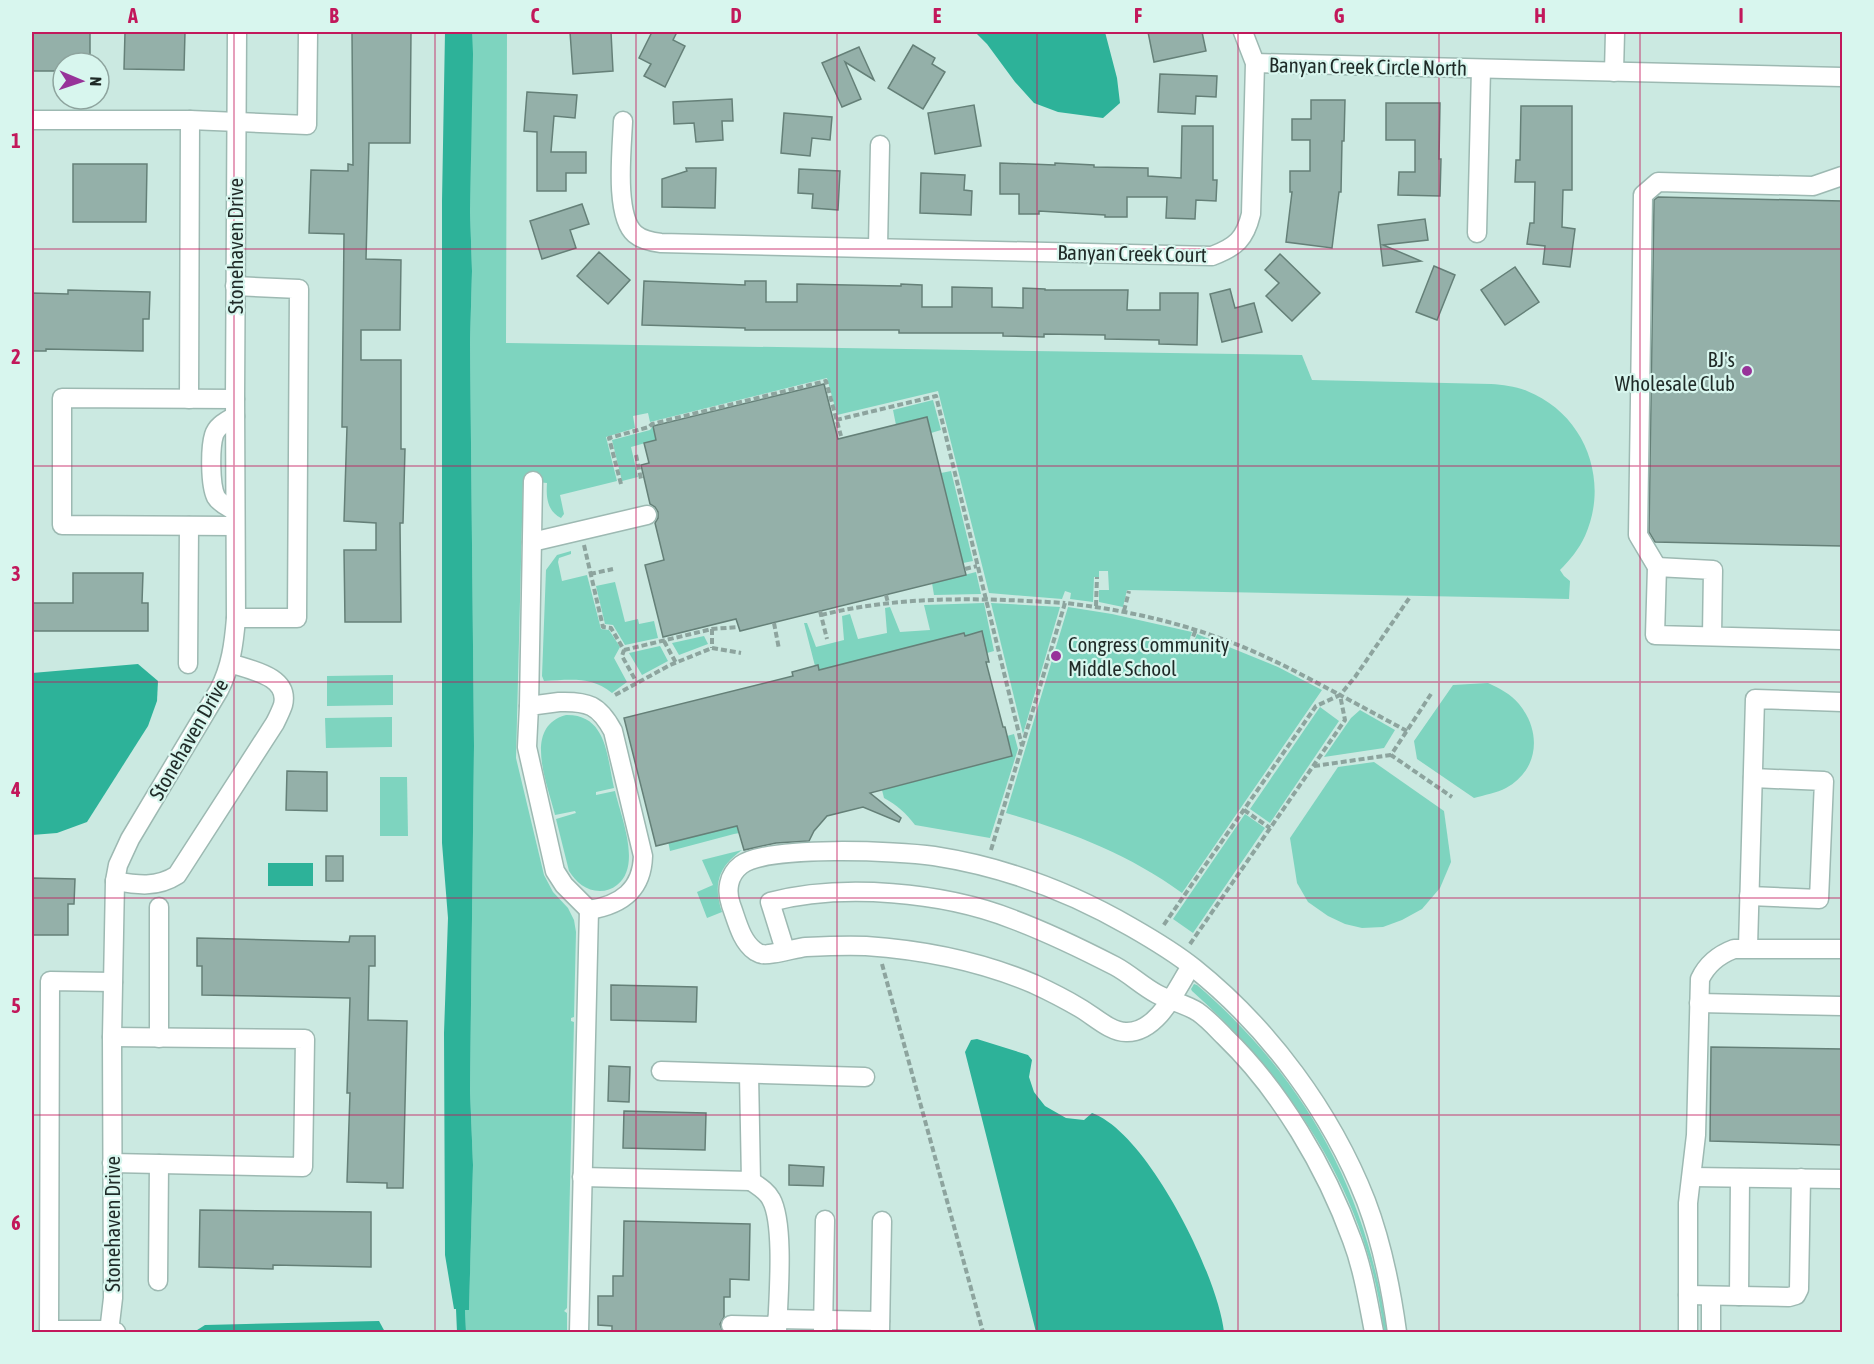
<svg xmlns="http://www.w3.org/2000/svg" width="1874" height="1364" font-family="'Asap Condensed',sans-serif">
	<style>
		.green { fill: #7ed4bf }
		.water { fill: #2db299 }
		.building { fill: #94b0a9; stroke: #658078; stroke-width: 1.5 }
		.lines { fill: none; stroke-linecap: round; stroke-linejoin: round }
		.minor-casing { stroke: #9db9b2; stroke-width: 21 }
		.path { stroke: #8da49e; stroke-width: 4; stroke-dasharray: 6 3; stroke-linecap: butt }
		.minor { stroke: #fff; stroke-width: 18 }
		.grid { fill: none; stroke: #c2185b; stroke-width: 1.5; stroke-opacity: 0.55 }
		.poi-dot { fill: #973399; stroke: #d8f6ee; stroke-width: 2 }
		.labels { text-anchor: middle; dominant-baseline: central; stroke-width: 4.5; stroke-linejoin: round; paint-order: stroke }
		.street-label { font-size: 21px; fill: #1f2a27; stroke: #d8f6ee }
		.poi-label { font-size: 21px; fill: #1f2a27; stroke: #d8f6ee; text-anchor: end }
		.neatline { fill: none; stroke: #c2185b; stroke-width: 2 }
		.grid-label { font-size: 20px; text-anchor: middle; font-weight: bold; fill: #c2185b }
	</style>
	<rect width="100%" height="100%" fill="#cbe9e1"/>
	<!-- green -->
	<g class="green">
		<path d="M472,32H507L506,343L1302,355L1312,380L1491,384C1503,385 1515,386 1527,391C1585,414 1610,480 1585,536C1579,549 1570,560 1560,570L1564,576L1570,581L1569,599L1127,590L1123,607L1099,602V590H1109L1108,571H1099V577H1094L1093,602L1070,599L1071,593L1065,591L1062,599L989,593L938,391L837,415L827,378L650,422L648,413L633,416L635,428L606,437L617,481L560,495L564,514L561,518C547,511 546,497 547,483L527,481L523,483L516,758L544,875L553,892L568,908L574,920L576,932L574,1017L571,1018V1021L574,1022L567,1308L564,1311L567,1313V1332H466L465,1310L469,1309L473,1165L470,1091L474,746L470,342L472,271L470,211Z"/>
		<path d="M933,400L941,430L931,433L927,417L896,425L893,410Z"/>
		<path d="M653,426L656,440L631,447L638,477L622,481L612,440L650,430Z"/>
		<path d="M951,471L973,561L963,563L941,473Z"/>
		<path d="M571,551V554L559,558L558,562L562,581L587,575L601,629L609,630L620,647L614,658L627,682L612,693C591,676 570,680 544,681L542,676L546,570L557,555Z"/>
		<path d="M976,572L981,594L934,595L932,583Z"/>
		<path d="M615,582L625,622L638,619L639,624L654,621L658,638L625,645L613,625L605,624L596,586Z"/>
		<path d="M984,603L994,651L987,653L981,632L965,636L964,634L819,670L818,665L815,666L804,623H807L816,647L844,640L842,616L850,614L858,639L887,633L885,608L890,607L900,632L930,630L924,605Z"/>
		<path d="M991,603L1060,607L1023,734Z"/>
		<path d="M1068,607L1112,614L1192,632L1188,644L1192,647L1197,634L1278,667L1322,690L1182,893C1129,854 1068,831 1006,813Z"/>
		<path d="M704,636L708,644L679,655L672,643Z"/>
		<path d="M660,646L668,661L642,675L629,653Z"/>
		<path d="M393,675V705L327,706V676Z"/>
		<path d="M1488,683C1499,688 1511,694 1519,704C1542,732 1539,770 1506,788C1497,793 1484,795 1474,798L1417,759L1414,741L1453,685Z"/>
		<path d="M1320,707L1339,721L1270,823L1250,809Z"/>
		<path d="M1360,710L1395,730L1384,748L1324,757L1351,718Z"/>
		<path d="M566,715C607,714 607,757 614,788L596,792V795L615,791C621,817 642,866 617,885C612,889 606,891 600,891C586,891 576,882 569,871L556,819L576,813L575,811L555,815C548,785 522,727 566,715Z"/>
		<path d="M392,717V747L326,748L325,718Z"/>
		<path d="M1014,734L1018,749L990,838L915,825C906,813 897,805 884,798L882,790L1012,756L1007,736Z"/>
		<path d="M1374,762L1444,811L1451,862L1440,888L1422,909L1402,920L1383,927L1362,928L1345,924L1328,916L1308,902L1297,883L1290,838L1338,767Z"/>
		<path d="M380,777H407L408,836H380Z"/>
		<path d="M801,810L767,828L734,834L670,851L668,841Z"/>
		<path d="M1245,814L1265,828L1193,933L1173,919Z"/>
		<path d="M742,850C718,867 713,884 722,912L707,918L697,892L713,885L702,860Z"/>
		<path d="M1194,984L1197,985C1305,1078 1367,1191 1387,1332H1384C1381,1310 1377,1287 1371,1265C1342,1158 1274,1064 1192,991L1191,989Z"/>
	</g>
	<!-- water -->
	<g class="water">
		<path d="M445,32H472L473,54L470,211L472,271L470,342L474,746L470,1091L473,1165L469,1310H465L466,1332H457L456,1309H454L445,1255L444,1033L448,918L442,843V201Z"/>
		<path d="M975,32H1105L1117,78L1120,103L1103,118L1058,112L1034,103L1015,82L987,44Z"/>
		<path d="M138,664L158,681L157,701L148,726L87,822L57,833L32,835V673Z"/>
		<rect x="268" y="863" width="45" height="23"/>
		<path d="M977,1039L1028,1055L1032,1060L1029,1077L1034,1092L1045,1106L1066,1118L1084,1120L1092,1113C1148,1133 1218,1276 1224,1332H1036L965,1052L971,1040Z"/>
		<path d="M379,1321L385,1332H194L205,1325Z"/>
	</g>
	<!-- building -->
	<g class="building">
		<path d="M32,32H90V63H63V71H32Z"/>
		<path d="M125,32H185L184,70L124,69Z"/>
		<path d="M352,32H411L410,143H369L366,259L401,260L400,330H361V360H401V449H405L403,523H400L401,622H345L344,550H376V523L344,521L347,427H342L344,234L309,233L311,170L348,171V164L353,165Z"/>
		<path d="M570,32H611L613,71L573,74Z"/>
		<path d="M652,32H677L673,40L685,46L665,87L644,76L651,64L639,58Z"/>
		<path d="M1148,32H1202L1206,51L1154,62Z"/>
		<path d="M913,45L935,58L932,64L945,72L923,109L888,88Z"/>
		<path d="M859,47L874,80L845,62L861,99L842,107L822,63Z"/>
		<path d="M1160,74L1217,76L1216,97L1196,96L1195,114L1158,112Z"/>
		<path d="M527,92L577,95L575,118L554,116L551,152H586V173H566V191H537V132L524,131Z"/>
		<path d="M732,99L733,121H722L723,140L696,142L694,123L674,124L673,102Z"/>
		<path d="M1311,100H1345L1344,141H1342L1341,192H1339L1332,248L1286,242L1292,192H1290V171H1310V140H1292V119H1311Z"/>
		<path d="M1386,103H1440L1439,159H1441L1440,196L1398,195L1399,172H1415V140H1386Z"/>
		<path d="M974,105L981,146L935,154L928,113Z"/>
		<path d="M1521,106H1572V190H1563L1562,227L1575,229L1570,267L1543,264L1545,246L1527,244L1530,223H1534L1535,182H1515L1516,160H1520Z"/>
		<path d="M784,113L832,117L830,140L812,138L810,156L781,153Z"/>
		<path d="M1182,126H1213V180H1217L1216,201L1196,200L1195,219L1166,218L1167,197H1127V217H1105V215L1039,211V214H1019V194H1000V163L1055,165V163L1094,165V167L1148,168V176L1181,178Z"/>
		<path d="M73,164H147L146,222H73Z"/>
		<path d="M686,168H716L715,208L662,207V179L687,171Z"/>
		<path d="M799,169L840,171L838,210L812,208L813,194L798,193Z"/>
		<path d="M921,173L965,175L964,190L972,191L971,215L920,213Z"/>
		<path d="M1658,197L1842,201V546L1655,542L1649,532L1654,200Z"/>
		<path d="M582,204L589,224L570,230L576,248L542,259L530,221Z"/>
		<path d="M1425,219L1428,240L1383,245L1421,261L1383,266L1378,225Z"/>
		<path d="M599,252L630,280L608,304L577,276Z"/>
		<path d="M1280,254L1320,293L1292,321L1266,296L1279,283L1265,270Z"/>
		<path d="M1434,266L1455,275L1437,320L1416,312Z"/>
		<path d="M1515,267L1539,302L1505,325L1481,290Z"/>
		<path d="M644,281L745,285V281H766V302H797V284L901,286V284L922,285V307H952V287L992,288V307L1023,308V288L1045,289V290H1128L1127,310H1160V293H1198L1197,345L1159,344V340L1105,339V335L1044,334V337L1003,336V333H899V330H745V328L642,325Z"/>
		<path d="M1230,289L1235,308L1254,303L1262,332L1222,342L1210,294Z"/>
		<path d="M68,290L150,292L149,319H143V351L46,349V351H32V293L68,294Z"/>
		<path d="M824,384L838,439L927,417L966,575L740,631L736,619L663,637L645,565L664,560L655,523L658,518V512L655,507L650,504L641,465L649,463L644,443L656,440L653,426Z"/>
		<path d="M73,573H143L142,603H148V631H32V603H73Z"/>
		<path d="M982,631L989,662H986L1003,727H1005L1012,756L870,793L901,818L899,822L863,807L827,816L814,831L809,841L776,843L744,850L737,826L656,846L624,718L793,676L792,672L818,665L819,670L964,633L965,636Z"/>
		<path d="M287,771L327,772V811L286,810Z"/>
		<rect x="326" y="856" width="17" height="25"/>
		<path d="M32,878L75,879L74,904H68V935H32Z"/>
		<path d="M350,936H375V966H369L368,1020L407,1021L403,1188H387V1183L347,1182L350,1093H347L350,998L202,995V966H197V938L349,942Z"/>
		<path d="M611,985L697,987L696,1022L611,1020Z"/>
		<path d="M1711,1047L1842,1049V1145L1710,1141Z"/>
		<path d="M609,1066L630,1067L629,1102L608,1101Z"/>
		<path d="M624,1111L706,1113L705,1150L623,1148Z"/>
		<path d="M789,1165L824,1167L823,1186L789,1185Z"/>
		<path d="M200,1210L371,1212V1267L273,1265V1269L199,1267Z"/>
		<path d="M624,1221L750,1224L749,1280L730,1279V1297H724V1317L720,1324L723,1332H612V1326L598,1325V1296H613V1276H623Z"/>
	</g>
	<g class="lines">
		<defs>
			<g id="minor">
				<path d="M1255,63L1842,77"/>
				<path d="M1614,72L1615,32"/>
				<path d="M32,120H190L189,399"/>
				<path d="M190,120L307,125L308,32"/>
				<path d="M623,121C622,148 614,216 635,234C642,240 652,242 661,243L1212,256C1236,247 1245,239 1251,214L1255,63L1243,32"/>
				<path d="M1477,233L1481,69"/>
				<path d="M878,247L880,145"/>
				<path d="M235,286L299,289L297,618H236"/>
				<path d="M235,399L62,398V525L235,526"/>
				<path d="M235,416C227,421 217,425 214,435C210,448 210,485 216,497C220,504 229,507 235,511"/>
				<path d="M532,542L647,515"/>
				<path d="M1657,567L1638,535L1643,195L1658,182L1813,186L1842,176"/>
				<path d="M1712,636L1713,570L1657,567L1655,635L1842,640"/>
				<path d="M188,664L189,526"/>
				<path d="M559,702C588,701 599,705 613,731L643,856C642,890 621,905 589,910L564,885L555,871L527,747L529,706Z"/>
				<path d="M529,706L533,481"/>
				<path d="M115,881C137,885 157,888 177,875L275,723C278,717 281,711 283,705C290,676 250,670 230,663"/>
				<path d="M1749,896L1819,899L1824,781L1753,778"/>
				<path d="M159,907V1038"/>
				<path d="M1748,947L1755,699L1842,702"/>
				<path d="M785,950L770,902C842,883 943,892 1012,919C1047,932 1082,949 1115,966C1130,974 1142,986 1157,994C1170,1001 1186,1004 1198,1012C1208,1019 1217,1029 1225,1037C1280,1090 1326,1168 1352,1240C1363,1269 1368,1301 1374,1332"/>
				<path d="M1191,966C1177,988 1158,1033 1126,1032C1110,1032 1094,1016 1080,1008C1065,999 1049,991 1034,984C980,961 924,950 866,946C846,945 826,946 806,947C796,948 769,956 762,954C759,954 757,952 755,951C741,941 737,921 731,905C726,891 728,875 741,865C768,845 898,851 934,856C1005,867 1069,891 1131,927C1152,939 1174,952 1194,968C1269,1028 1331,1112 1366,1201C1382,1243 1391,1288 1397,1332"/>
				<path d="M113,982L50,981L49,1330H109L116,1332"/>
				<path d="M1699,1003L1842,1006"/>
				<path d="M661,1071L865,1077"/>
				<path d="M112,1163L303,1167L305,1039L112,1037"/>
				<path d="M582,1177L751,1181L749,1074"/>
				<path d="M1692,1177L1842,1179"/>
				<path d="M751,1181C758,1186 767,1191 771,1199C785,1224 778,1301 777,1332"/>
				<path d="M158,1281L159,1164"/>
				<path d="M1688,1295L1789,1297L1796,1295L1799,1289L1801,1178"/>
				<path d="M1739,1296L1740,1178"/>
				<path d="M777,1319L880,1321"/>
				<path d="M731,1325L777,1326"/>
				<path d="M109,1332L113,1298L112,1037L115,881L118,865L130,839L219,690C231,667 234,643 236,618L235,399L237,32"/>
				<path d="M579,1332L589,910"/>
				<path d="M823,1332L825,1220"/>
				<path d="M880,1332L882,1221"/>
				<path d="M1688,1332V1203L1696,1135L1700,979C1707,964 1718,955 1734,949H1842"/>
				<path d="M1711,1332V1296"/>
			</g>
		</defs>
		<!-- minor casing -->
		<use href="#minor" class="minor-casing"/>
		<!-- path -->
		<g class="path">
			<path d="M836,420L936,396L1022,746"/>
			<path d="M636,455L641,479"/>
			<path d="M621,484L609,438L649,427L652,424L826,381L841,436"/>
			<path d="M584,545L603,627L611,628L624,650L622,656L637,683"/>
			<path d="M965,569L977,566"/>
			<path d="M590,574L613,569"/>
			<path d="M886,595L888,603"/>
			<path d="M1096,606L1097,577"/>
			<path d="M820,611L827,639"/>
			<path d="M1124,611L1129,591"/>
			<path d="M821,615C903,595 982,598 1065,603"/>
			<path d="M774,623L779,649"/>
			<path d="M712,629V648"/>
			<path d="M664,641L676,663"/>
			<path d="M1190,645L1196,629"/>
			<path d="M624,650L712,629L738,627"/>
			<path d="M1431,694L1391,755L1452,797"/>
			<path d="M615,695L670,665L712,648L741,653"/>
			<path d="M1407,731L1340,695L1355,677L1410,597"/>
			<path d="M1314,766L1391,755"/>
			<path d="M1244,810L1270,828"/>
			<path d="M991,850L1065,603C1136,611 1205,628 1270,659C1294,670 1317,683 1340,695L1316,706L1163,926"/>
			<path d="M1190,944L1345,720L1340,695"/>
			<path d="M882,964L983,1332"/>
		</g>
		<!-- minor -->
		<use href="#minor" class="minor"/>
	</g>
	<!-- grid -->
	<path class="grid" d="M234,32V1332M435,32V1332M636,32V1332M837,32V1332M1037,32V1332M1238,32V1332M1439,32V1332M1640,32V1332M32,249H1842M32,466H1842M32,682H1842M32,898H1842M32,1115H1842"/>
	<!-- markers -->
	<g class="poi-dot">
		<circle cx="1747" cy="371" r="6"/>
		<circle cx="1056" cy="656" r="6"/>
	</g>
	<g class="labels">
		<!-- street labels -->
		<g class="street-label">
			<text transform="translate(1368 66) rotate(1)">Banyan Creek Circle North</text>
			<text transform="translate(235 246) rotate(-90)">Stonehaven Drive</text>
			<text transform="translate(1132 253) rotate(1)">Banyan Creek Court</text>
			<text transform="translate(188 739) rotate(-60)">Stonehaven Drive</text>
			<text transform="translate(112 1224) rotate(-90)">Stonehaven Drive</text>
		</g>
		<!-- poi labels -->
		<g class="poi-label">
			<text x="1735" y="359">BJ's<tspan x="1735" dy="24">Wholesale Club</tspan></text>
			<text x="1068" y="644" text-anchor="start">Congress Community<tspan x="1068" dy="24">Middle School</tspan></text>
		</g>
	</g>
	<!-- border -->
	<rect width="1874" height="1364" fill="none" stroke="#d8f6ee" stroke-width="66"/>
	<!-- north arrow -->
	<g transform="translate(81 81) rotate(92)"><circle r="28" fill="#d8f6ee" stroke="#8ea49e" stroke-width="1.5"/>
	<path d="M0-4.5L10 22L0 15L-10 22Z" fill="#973399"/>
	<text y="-9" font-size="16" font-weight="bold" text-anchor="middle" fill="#1f2a27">N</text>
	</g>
	<rect x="33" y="33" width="1808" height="1298" class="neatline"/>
	<g class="grid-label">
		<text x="133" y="23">A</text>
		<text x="334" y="23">B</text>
		<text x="535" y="23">C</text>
		<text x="736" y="23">D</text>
		<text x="937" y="23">E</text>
		<text x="1138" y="23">F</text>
		<text x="1339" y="23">G</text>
		<text x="1540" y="23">H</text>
		<text x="1741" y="23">I</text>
		<text x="16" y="148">1</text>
		<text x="16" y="364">2</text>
		<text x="16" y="581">3</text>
		<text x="16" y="797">4</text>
		<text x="16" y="1013">5</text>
		<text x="16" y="1230">6</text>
	</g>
</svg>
